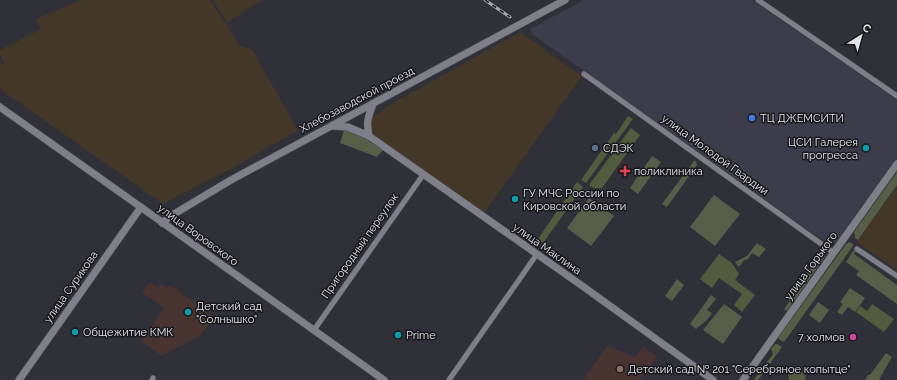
<svg xmlns="http://www.w3.org/2000/svg" width="897" height="380" font-family="Raleway,sans-serif">
	<style>
		.built { fill: #3c3c4a }
		.industrial { fill: #433728 }
		.education { fill: #473330 }
		.green { fill: #575e47 }
		.forest { fill: #525b3e }
		.lines { fill: none; stroke-linecap: round; stroke-linejoin: round }
		.street-casing { stroke: #4d4d54; stroke-width: 6 }
		.secondary-casing { stroke: #4d4d54; stroke-width: 8 }
		.street { stroke: #7f7f89; stroke-width: 5 }
		.secondary { stroke: #7f7f89; stroke-width: 7 }
		.rail-casing { stroke: #aaaab1; stroke-width: 3 }
		.rail { stroke: #19191d; stroke-width: 1.5; stroke-dasharray: 4.5; stroke-linecap: butt }
		.shop-dot { fill: #3f7fe0; stroke: #19191d; stroke-width: 1.5 }
		.service-dot { fill: #5c6f8a; stroke: #19191d; stroke-width: 1.5 }
		.culture-dot { fill: #0f9aa8; stroke: #19191d; stroke-width: 1.5 }
		.health-dot { fill: #e0444e; stroke: #19191d; stroke-width: 1.5 }
		.hotel-dot { fill: #d1479c; stroke: #19191d; stroke-width: 1.5 }
		.education-dot { fill: #8d6e63; stroke: #19191d; stroke-width: 1.5 }
		.labels { text-anchor: middle; dominant-baseline: central; stroke-width: 3; stroke-linejoin: round; paint-order: stroke }
		.street-label { font-size: 11px; fill: #e3e4e9; stroke: #19191d }
		.poi-label { font-size: 11px; fill: #e3e4e9; stroke: #19191d; text-anchor: start }
	</style>
	<rect width="100%" height="100%" fill="#303039"/>
	<!-- built -->
	<path class="built" d="M584,0H752L897,100V157L838,240L834,244L825,242L532,34L530,29Z"/>
	<!-- industrial -->
	<g class="industrial">
		<path d="M80,0H210L240,46L252,49L297,129V131L231,169L163,204L0,89V63L5,64L0,55V50L41,29L36,19Z"/>
		<path d="M213,0H262L227,23Z"/>
		<path d="M520,32L582,76L484,213L371,133L370,121L374,116L388,106Z"/>
		<path d="M897,186V270L857,242Z"/>
	</g>
	<!-- education -->
	<g class="education">
		<path d="M150,282L158,288L161,284L167,289L170,285L214,317L200,336L162,356L141,341L164,308L142,293Z"/>
		<path d="M608,345L613,348L631,355L635,358L643,346L657,357L640,380H583Z"/>
	</g>
	<!-- green -->
	<g class="green">
		<path d="M344,130C359,133 371,142 383,150L377,157L340,143Z"/>
		<path d="M652,156L661,162L638,194L630,188Z"/>
		<path d="M694,161H696L697,165L667,207L662,204Z"/>
		<path d="M897,172V185L858,240L855,238L854,232Z"/>
		<path d="M714,195L740,214L715,246L690,227Z"/>
		<path d="M589,198L614,216L591,246L567,228Z"/>
		<path d="M849,242L853,244V246L784,342L780,340L778,338L846,244Z"/>
		<path d="M757,243L766,249L759,257L752,253L748,259L744,260L739,267L735,262L747,256Z"/>
		<path d="M823,250L826,253L824,258L787,311L784,309L790,301L789,300L808,274L807,273Z"/>
		<path d="M853,251H856L854,254L897,285V304L856,275L859,271L846,262Z"/>
		<path d="M677,279L684,285L672,301L665,296Z"/>
		<path d="M850,288L865,298L855,312L848,307L842,315L837,312L843,304L840,302Z"/>
		<path d="M711,295L716,299L707,310L712,313L706,321L696,329L690,324Z"/>
		<path d="M818,302L829,310L820,323L809,315Z"/>
		<path d="M724,304L742,317L723,344L703,330Z"/>
		<path d="M775,344H777L782,347L758,380H754L773,354L771,349Z"/>
		<path d="M886,353L892,357L879,380H865L868,375H870Z"/>
	</g>
	<!-- forest -->
	<g class="forest">
		<path d="M628,116L633,119L586,183L581,180L614,133L616,134Z"/>
		<path d="M631,128L640,135L602,188H594L589,185Z"/>
		<path d="M577,182L583,187L543,243L538,239Z"/>
		<path d="M719,254L732,263L739,274L735,280L755,295L742,312L734,305L742,294L719,278L712,288L700,279Z"/>
		<path d="M872,304L894,319L884,332L856,312L860,306L867,311Z"/>
		<path d="M796,367H800L802,372L806,375L805,377L806,380H789L788,375L790,373L793,371V370Z"/>
	</g>
	<g class="lines">
		<defs>
			<g id="street">
				<path d="M758,0L897,96"/>
				<path d="M584,74L834,253"/>
				<path d="M857,249L897,276"/>
				<path d="M314,330L423,175"/>
				<path d="M152,380L153,378"/>
				<path d="M449,380L537,254"/>
			</g>
			<g id="secondary">
				<path d="M0,107L384,380"/>
				<path d="M332,126L348,127L369,136L581,285L713,380"/>
				<path d="M369,136C366,121 368,118 373,104"/>
				<path d="M162,223L174,214L231,180L565,0"/>
				<path d="M19,380L141,207"/>
				<path d="M743,380L897,164"/>
			</g>
		</defs>
		<!-- street casing -->
		<use href="#street" class="street-casing"/>
		<!-- secondary casing -->
		<use href="#secondary" class="secondary-casing"/>
		<!-- street -->
		<use href="#street" class="street"/>
		<!-- secondary -->
		<use href="#secondary" class="secondary"/>
		<defs>
			<path id="rail" d="M485,0L510,17"/>
		</defs>
		<!-- rail casing -->
		<use href="#rail" class="rail-casing"/>
		<!-- rail -->
		<use href="#rail" class="rail"/>
	</g>
	<!-- markers -->
	<circle class="shop-dot" cx="752" cy="118" r="4"/>
	<circle class="service-dot" cx="595" cy="148" r="4"/>
	<g class="culture-dot">
		<circle cx="866" cy="148" r="4"/>
		<circle cx="515" cy="199" r="4"/>
		<circle cx="188" cy="312" r="4"/>
		<circle cx="75" cy="332" r="4"/>
		<circle cx="398" cy="335" r="4"/>
	</g>
	<path class="health-dot" d="M623 165h4v4h4v4h-4v4h-4v-4h-4v-4h4z"/>
	<circle class="hotel-dot" cx="853" cy="337" r="4"/>
	<circle class="education-dot" cx="620" cy="369" r="4"/>
	<g class="labels">
		<!-- street labels -->
		<g class="street-label">
			<text transform="translate(357 100) rotate(-28)">Хлебозаводской проезд</text>
			<text transform="translate(715 155) rotate(36)">улица Молодой Гвардии</text>
			<text transform="translate(198 235) rotate(36)">улица Воровского</text>
			<text transform="translate(360 246) rotate(-55)">Пригородный переулок</text>
			<text transform="translate(547 249) rotate(35)">улица Маклина</text>
			<text transform="translate(811 266) rotate(-54)">улица Горького</text>
			<text transform="translate(71 287) rotate(-55)">улица Сурикова</text>
		</g>
		<!-- poi labels -->
		<g class="poi-label">
			<text x="760" y="118">ТЦ ДЖЕМСИТИ</text>
			<text x="858" y="142" text-anchor="end">ЦСИ Галерея<tspan x="858" dy="13">прогресса</tspan></text>
			<text x="603" y="148">СДЭК</text>
			<text x="634" y="171">поликлиника</text>
			<text x="523" y="193">ГУ МЧС России по<tspan x="523" dy="13">Кировской области</tspan></text>
			<text x="196" y="306">Детский сад<tspan x="196" dy="13">"Солнышко"</tspan></text>
			<text x="83" y="332">Общежитие КМК</text>
			<text x="406" y="335">Prime</text>
			<text x="845" y="337" text-anchor="end">7 холмов</text>
			<text x="628" y="369">Детский сад № 201 "Серебряное копытце"</text>
		</g>
	</g>
	<!-- north arrow -->
	<g transform="translate(861 36) rotate(37)" stroke="#19191d" stroke-width="3" paint-order="stroke">
	<path d="M0-3L7 15L0 10L-7 15Z" fill="#e3e4e9"/>
	<text y="-6" font-size="11" font-weight="bold" text-anchor="middle" fill="#e3e4e9">С</text>
	</g>
</svg>
